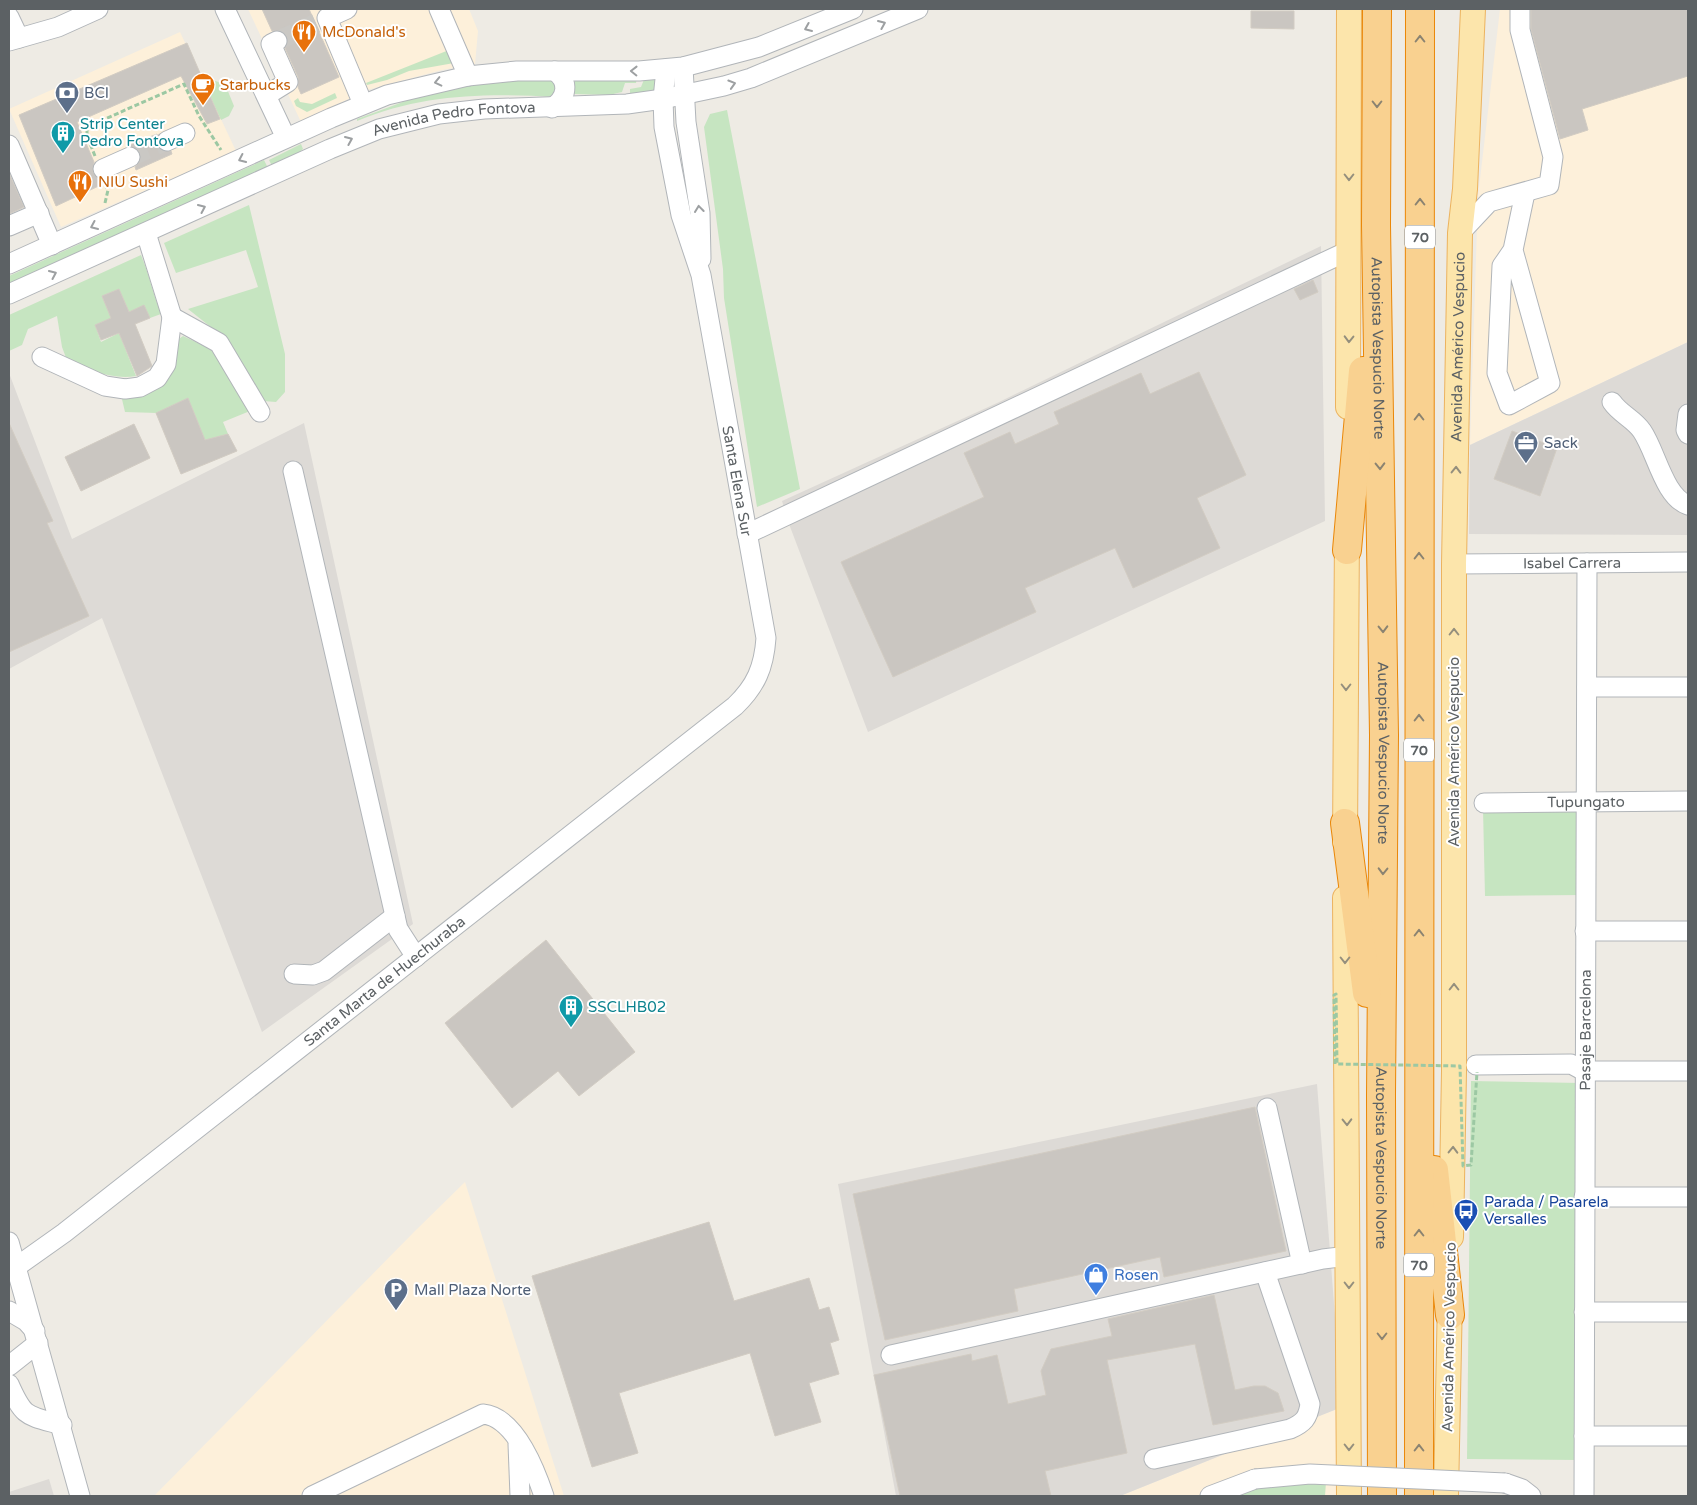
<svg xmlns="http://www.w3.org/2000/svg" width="1697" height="1505" font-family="'Varela Round',sans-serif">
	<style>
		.commercial { fill: #fdf0da }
		.industrial { fill: #dddad6 }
		.green { fill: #c6e5c1 }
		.building { fill: #cac6c1; stroke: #d2ccc3 }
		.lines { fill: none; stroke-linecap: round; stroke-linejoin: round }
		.minor-tunnel { stroke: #cac8c4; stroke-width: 19; stroke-dasharray: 19 9; stroke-linecap: butt }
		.minor-casing { stroke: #b1b5b9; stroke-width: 21 }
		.major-casing { stroke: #ecb35f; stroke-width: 26 }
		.highway-casing { stroke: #ea8708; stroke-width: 30 }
		.path { stroke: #9cc8a3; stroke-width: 3; stroke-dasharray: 5 2.5; stroke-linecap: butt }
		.minor { stroke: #fff; stroke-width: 19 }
		.major { stroke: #fce5ab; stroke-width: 24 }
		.highway { stroke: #f9d190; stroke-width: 28 }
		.minor-bridge-casing { stroke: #b1b5b9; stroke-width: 21; stroke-linecap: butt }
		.path-bridge { stroke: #9cc8a3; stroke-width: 3; stroke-dasharray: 5 2.5; stroke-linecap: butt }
		.minor-bridge { stroke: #fff; stroke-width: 19 }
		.oneway { stroke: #9da0a2 }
		.oneway2 { stroke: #8b8371 }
		.oneway3 { stroke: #948f7d }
		.labels { text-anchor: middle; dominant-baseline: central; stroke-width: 4; stroke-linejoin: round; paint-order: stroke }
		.shield { fill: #fff; stroke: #8d9092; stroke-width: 1 }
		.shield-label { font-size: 14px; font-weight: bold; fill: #5c6164 }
		.food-label { font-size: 15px; fill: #c56008; stroke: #fff; text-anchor: start }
		.service-label { font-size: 15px; fill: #4e5e75; stroke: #fff; text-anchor: start }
		.street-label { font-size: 15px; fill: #5c6164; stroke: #fff }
		.culture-label { font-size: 15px; fill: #0d838f; stroke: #fff; text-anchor: start }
		.transit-label { font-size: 15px; fill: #164399; stroke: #fff; text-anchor: start }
		.shop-label { font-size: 15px; fill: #366cbe; stroke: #fff; text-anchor: start }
	</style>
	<rect width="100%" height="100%" fill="#eeebe4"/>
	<!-- commercial -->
	<g class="commercial">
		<path d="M248,9H469L478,31L475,64L442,70L367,90L301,122Z"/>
		<path d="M1500,9H1688V342L1470,445L1478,196Z"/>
		<path d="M180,32L236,151L61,227L9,109Z"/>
		<path d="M465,1182L564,1496H154L415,1231Z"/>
		<path d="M1342,1407L1341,1496H1120Z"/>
	</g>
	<!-- industrial -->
	<g class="industrial">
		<path d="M1321,246L1325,521L868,732L789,524L782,501L997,403Z"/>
		<path d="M1688,342V535L1469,534L1470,445Z"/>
		<path d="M9,373L72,539L304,423L413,924L262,1032L102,618L9,669Z"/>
		<path d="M1317,1084L1342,1407L1120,1496H896L838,1184Z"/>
		<path d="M49,1479L54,1496H9V1492Z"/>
	</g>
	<!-- green -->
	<g class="green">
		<path d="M449,50L454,63L409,71L387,80L367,85L366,83Z"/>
		<path d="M575,77H637L636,83H625L622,92L609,95L574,94Z"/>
		<path d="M645,77H661L657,90L630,95V89L641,87Z"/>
		<path d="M209,79L225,84L234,106L229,116L221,120L204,82Z"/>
		<path d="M494,80H550L558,84L555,97C487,93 421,94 357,121V119L427,93Z"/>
		<path d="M335,93L337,98L307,112L296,106L294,101L298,98L300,102L312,104Z"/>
		<path d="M727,110L800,489L757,507L724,298L723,269L704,127L710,114Z"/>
		<path d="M301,144L303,149L287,163L274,170L269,160Z"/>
		<path d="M264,160L270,172L9,286V276Z"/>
		<path d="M249,205L285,354V392L276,402L263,401L226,339L188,309L258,287L246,250L176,273L164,243Z"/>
		<path d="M141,255C149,274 153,294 161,314L150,318L144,306L129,312L119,289L102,296L111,318L95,325L101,342L119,333L136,376C113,380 90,370 68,363L62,347L57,316L28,329L22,345L9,351V315Z"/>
		<path d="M183,336L215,351L250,411L223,422L228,434L205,440L188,398L157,413L125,412L121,395L142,392L176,341Z"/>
		<path d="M1580,807L1582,895L1485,896L1483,809Z"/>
		<path d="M1471,1081L1582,1083L1578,1460L1467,1459Z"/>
		<path d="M1326,1482L1325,1496H1223L1250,1486Z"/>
	</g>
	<!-- building -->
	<g class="building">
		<path d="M262,9H309L339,77L301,94L298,87V77L285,48L288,42L287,36L283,31H272Z"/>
		<path d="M1531,9H1688V76L1582,109L1588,130L1560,139L1531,29Z"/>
		<path d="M1251,11H1294V29L1251,28Z"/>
		<path d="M187,43L220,119L207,124L181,76L77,122L94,162L93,173L103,184L56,206L19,115Z"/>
		<path d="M157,134V146L161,150L171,151L172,154L136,170L135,167L141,159L140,153L136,148L127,146Z"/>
		<path d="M9,173L24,207L9,214Z"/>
		<path d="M1313,280L1318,292L1300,300L1294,289Z"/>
		<path d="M119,289L129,312L144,305L150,318L135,324L152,366L137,376L119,333L101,340L95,325L111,318L102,296Z"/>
		<path d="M1199,372L1246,475L1197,498L1220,548L1133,588L1115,548L1025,588L1036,612L893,677L841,562L984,497L964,453L1010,432L1015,444L1059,424L1054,412L1141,373L1150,394Z"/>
		<path d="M188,398L205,440L228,434L237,451L181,474L156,413Z"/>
		<path d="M9,423L53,521L47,523L89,616L9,652Z"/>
		<path d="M134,424L150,458L81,491L65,457Z"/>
		<path d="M1512,431L1557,448L1540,496L1494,479Z"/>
		<path d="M546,940L635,1052L579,1096L558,1071L512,1108L445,1023Z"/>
		<path d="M1255,1107L1286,1251L1164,1277L1160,1257L1014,1289L1018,1311L885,1340L853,1194Z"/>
		<path d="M709,1222L734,1301L809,1278L819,1310L829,1307L839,1340L830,1343L839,1374L809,1383L821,1422L775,1436L750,1353L619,1393L638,1453L592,1467L532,1276Z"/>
		<path d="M1214,1295L1235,1390L1254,1386H1265L1278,1393L1284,1411L1213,1425L1195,1344L1107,1360L1127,1453L1045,1471L1051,1496H900L874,1375L971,1354L972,1361L997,1355L1008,1404L1046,1395L1041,1371L1051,1349L1112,1336L1108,1319Z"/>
	</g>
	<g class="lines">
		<!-- minor-tunnel -->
		<g class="minor-tunnel">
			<path d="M277,41L316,23"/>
			<path d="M130,157L167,141"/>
		</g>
		<defs>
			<g id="minor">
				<path d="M225,9L286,138"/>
				<path d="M347,9L327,18L363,104"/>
				<path d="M439,9L468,76"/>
				<path d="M9,17L19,38"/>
				<path d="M9,41L58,27L98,9"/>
				<path d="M683,67L686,122L700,213L701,259"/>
				<path d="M267,95L288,82L271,44L277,41"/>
				<path d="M552,108C567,98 570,82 555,71"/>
				<path d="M167,141L185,133"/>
				<path d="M9,145L52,245"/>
				<path d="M103,169L130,157"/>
				<path d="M9,226L39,213"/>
				<path d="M1460,233L1489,202L1549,185L1553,157L1520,30V9"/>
				<path d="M1513,250L1550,383L1509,405L1497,373L1502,266L1513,250L1525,193"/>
				<path d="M9,264L331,118L387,95L468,76L517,71H639L683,67L759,47L853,9"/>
				<path id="s1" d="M9,294L330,149L379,129L439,114L484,109L627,104L663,99L724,86L751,78L918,9"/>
				<path d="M172,317L219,343L260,412"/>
				<path d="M42,357L105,386L125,389L140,387L157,378L166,364L172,317L146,233"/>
				<path d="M1612,402C1620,414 1634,419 1642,431C1656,451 1664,497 1688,505"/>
				<path d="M1688,414L1686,430L1688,434"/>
				<path d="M293,471L398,929L416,957"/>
				<path d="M747,534L1350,250"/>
				<path id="s2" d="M1454,564L1688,562"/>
				<path d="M1587,687H1688"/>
				<path id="s3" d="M1484,803L1688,801"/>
				<path d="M1585,931H1688"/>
				<path d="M294,974L313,975L324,971L395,916"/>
				<path d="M1476,1065L1571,1064L1584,1071H1688"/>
				<path d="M1267,1108L1302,1264"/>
				<path d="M1584,1197H1688"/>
				<path d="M9,1242L80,1496"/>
				<path id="s4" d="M9,1272L64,1233L735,706C756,686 764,667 766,638L701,275L681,215L664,127L663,99L666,69"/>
				<path d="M9,1311L26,1321L35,1331"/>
				<path d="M1584,1312H1688"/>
				<path d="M891,1355L1323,1259L1348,1256"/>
				<path d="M9,1366L38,1343"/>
				<path d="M9,1384C24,1418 26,1415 62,1425"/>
				<path d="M1584,1436H1688"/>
				<path d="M518,1444L520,1496"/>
				<path d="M1154,1459L1290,1429C1304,1423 1308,1418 1310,1404L1265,1272"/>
				<path d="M1505,1483L1522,1489L1531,1496"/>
				<path d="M312,1496L483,1414C515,1417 535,1469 544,1496"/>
				<path d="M1210,1496L1255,1479"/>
				<path id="s5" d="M1584,1496L1587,563"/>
			</g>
			<g id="major">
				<path d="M1348,407L1349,9"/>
				<path d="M1345,842L1347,531"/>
				<path d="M1345,898L1349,1496"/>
				<path id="s6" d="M1451,1237L1454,1071V564L1460,233L1465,189L1473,9"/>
				<path d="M1446,1496L1450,1296"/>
			</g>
			<g id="highway">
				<path id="s7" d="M1377,9L1376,225L1384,735L1381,1095L1382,1496"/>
				<path d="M1347,550L1363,371"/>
				<path d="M1345,823L1367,993"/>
				<path d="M1434,1170L1450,1315"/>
				<path d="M1419,1496L1420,9"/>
			</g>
		</defs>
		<!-- minor casing -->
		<use href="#minor" class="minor-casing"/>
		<!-- major casing -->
		<use href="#major" class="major-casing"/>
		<!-- highway casing -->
		<use href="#highway" class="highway-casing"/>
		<!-- path -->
		<g class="path">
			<path d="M95,156L87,136V127L184,84L199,116L221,150"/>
			<path d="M105,203L108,190L106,186"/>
		</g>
		<!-- minor -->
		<use href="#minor" class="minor"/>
		<!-- major -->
		<use href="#major" class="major"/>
		<!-- highway -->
		<use href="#highway" class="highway"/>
		<defs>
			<path id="minor-bridge" d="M1255,1479L1310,1474L1505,1483"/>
		</defs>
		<!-- minor-bridge casing -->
		<use href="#minor-bridge" class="minor-bridge-casing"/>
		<!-- path-bridge -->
		<path class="path-bridge" d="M1335,1064L1334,995L1336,994L1337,1064L1460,1066L1463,1166L1471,1165L1477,1072"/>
		<!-- minor-bridge -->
		<use href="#minor-bridge" class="minor-bridge"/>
	</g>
	<!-- one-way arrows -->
	<defs><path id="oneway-chevron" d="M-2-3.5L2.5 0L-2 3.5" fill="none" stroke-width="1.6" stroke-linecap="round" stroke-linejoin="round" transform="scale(1.25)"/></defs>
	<g class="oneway">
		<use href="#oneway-chevron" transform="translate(882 24) rotate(-23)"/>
		<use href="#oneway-chevron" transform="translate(808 28) rotate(157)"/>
		<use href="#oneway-chevron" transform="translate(634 71) rotate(-179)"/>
		<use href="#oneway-chevron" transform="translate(438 82) rotate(167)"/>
		<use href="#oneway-chevron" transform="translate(732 84) rotate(-17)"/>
		<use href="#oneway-chevron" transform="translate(349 140) rotate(-23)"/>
		<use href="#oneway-chevron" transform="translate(242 159) rotate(155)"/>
		<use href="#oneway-chevron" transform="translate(202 208) rotate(-24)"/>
		<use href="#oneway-chevron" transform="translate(699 209) rotate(-97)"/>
		<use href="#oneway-chevron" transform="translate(94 226) rotate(156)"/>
		<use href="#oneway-chevron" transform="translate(53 274) rotate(-24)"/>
	</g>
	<g class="oneway2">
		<use href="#oneway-chevron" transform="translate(1420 39) rotate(-90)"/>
		<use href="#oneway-chevron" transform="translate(1377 104) rotate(90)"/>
		<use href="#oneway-chevron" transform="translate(1420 202) rotate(-90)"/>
		<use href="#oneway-chevron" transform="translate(1419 417) rotate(-90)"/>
		<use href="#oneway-chevron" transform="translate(1380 466) rotate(89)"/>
		<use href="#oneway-chevron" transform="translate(1419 556) rotate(-90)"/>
		<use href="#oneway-chevron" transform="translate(1383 629) rotate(89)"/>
		<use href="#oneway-chevron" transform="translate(1419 718) rotate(-90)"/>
		<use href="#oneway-chevron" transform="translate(1383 871) rotate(91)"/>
		<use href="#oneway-chevron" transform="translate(1419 933) rotate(-90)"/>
		<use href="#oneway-chevron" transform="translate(1419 1233) rotate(-90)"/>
		<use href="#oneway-chevron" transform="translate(1382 1336) rotate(90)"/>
		<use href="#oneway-chevron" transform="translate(1419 1448) rotate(-90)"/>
	</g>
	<g class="oneway3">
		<use href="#oneway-chevron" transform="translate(1349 177) rotate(90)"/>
		<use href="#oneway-chevron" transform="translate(1349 339) rotate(91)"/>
		<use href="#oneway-chevron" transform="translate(1456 470) rotate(-89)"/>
		<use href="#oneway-chevron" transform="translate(1454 632) rotate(-90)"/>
		<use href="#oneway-chevron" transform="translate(1346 687) rotate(90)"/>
		<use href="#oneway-chevron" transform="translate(1345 960) rotate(90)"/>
		<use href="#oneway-chevron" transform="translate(1454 987) rotate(-90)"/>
		<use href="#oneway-chevron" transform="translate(1347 1122) rotate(89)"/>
		<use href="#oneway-chevron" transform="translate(1453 1150) rotate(-89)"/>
		<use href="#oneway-chevron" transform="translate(1349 1285) rotate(90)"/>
		<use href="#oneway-chevron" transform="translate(1349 1447) rotate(90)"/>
	</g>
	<!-- icons -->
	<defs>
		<symbol id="restaurant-pin" viewBox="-11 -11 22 30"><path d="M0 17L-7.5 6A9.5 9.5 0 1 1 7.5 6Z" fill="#e8710a" stroke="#fff"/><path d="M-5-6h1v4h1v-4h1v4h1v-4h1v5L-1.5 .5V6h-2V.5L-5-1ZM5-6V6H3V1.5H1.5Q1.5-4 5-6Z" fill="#fff"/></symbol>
		<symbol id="cafe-pin" viewBox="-11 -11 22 30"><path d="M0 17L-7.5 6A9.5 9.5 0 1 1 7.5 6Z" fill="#e8710a" stroke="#fff"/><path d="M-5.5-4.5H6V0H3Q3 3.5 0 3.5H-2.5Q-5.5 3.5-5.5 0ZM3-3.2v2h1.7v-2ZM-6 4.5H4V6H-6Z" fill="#fff"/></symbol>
		<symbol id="bank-pin" viewBox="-11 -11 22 30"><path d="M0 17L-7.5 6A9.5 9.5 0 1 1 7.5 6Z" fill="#5c6f8a" stroke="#fff"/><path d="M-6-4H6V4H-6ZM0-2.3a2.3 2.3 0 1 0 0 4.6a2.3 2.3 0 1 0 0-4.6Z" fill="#fff"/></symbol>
		<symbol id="building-pin" viewBox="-11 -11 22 30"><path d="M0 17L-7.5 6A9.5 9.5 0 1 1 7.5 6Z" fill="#0f9aa8" stroke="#fff"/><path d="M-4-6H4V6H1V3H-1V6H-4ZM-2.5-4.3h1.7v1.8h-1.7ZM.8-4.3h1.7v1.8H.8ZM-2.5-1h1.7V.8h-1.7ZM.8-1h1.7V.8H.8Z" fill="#fff"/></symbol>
		<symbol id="office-pin" viewBox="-11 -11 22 30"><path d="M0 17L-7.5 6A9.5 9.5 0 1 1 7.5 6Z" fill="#5c6f8a" stroke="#fff"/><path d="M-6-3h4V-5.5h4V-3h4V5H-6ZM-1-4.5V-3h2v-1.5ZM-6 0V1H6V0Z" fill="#fff"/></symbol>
		<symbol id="bus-pin" viewBox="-11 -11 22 30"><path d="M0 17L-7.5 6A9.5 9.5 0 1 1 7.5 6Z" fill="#1a4fb4" stroke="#fff"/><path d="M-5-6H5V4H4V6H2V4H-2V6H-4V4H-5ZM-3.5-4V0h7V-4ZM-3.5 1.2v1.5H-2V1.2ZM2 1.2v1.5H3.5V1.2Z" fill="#fff"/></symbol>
		<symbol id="shop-pin" viewBox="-11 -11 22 30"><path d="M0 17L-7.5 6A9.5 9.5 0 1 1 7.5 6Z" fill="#3f7fe0" stroke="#fff"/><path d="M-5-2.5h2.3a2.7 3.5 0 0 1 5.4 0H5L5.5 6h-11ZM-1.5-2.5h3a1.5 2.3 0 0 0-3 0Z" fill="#fff"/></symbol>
		<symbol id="parking-pin" viewBox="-11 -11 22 30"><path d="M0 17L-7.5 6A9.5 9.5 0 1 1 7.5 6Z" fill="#5c6f8a" stroke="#fff"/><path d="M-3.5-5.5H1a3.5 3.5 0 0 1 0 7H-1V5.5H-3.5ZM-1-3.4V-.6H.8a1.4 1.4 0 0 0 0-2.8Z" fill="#fff"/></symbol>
	</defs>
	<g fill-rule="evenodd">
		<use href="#restaurant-pin" x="290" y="18" width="28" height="38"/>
		<use href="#cafe-pin" x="189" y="71" width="28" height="38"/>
		<use href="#bank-pin" x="53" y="79" width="28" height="38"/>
		<use href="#building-pin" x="49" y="119" width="28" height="38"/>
		<use href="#restaurant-pin" x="66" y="168" width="28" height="38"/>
		<use href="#office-pin" x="1512" y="429" width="28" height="38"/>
		<use href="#building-pin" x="557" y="993" width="28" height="38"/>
		<use href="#bus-pin" x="1452" y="1197" width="28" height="38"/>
		<use href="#shop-pin" x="1082" y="1261" width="28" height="38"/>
		<use href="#parking-pin" x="382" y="1276" width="28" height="38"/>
	</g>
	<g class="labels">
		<!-- shield labels -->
		<g class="shield">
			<rect x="1405" y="225.5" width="30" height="23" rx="4"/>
			<rect x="1404" y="738.5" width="30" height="23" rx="4"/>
			<rect x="1404" y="1253.5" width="30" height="23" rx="4"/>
		</g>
		<g class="shield-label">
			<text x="1420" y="237">70</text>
			<text x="1419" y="750">70</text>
			<text x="1419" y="1265">70</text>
		</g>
		<!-- food labels -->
		<g class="food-label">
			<text x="322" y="32">McDonald's</text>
			<text x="220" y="85">Starbucks</text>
			<text x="98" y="182">NIU Sushi</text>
		</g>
		<!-- service labels -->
		<g class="service-label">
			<text x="84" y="93">BCI</text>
			<text x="1544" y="443">Sack</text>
			<text x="414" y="1290">Mall Plaza Norte</text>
		</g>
		<!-- street labels -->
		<g class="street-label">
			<text stroke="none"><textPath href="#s1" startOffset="481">Avenida Pedro Fontova</textPath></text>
			<text stroke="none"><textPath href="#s6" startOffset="890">Avenida Américo Vespucio</textPath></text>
			<text stroke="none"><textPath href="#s7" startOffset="339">Autopista Vespucio Norte</textPath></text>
			<text transform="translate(737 481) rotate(80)">Santa Elena Sur</text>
			<text stroke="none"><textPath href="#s2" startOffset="118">Isabel Carrera</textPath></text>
			<text stroke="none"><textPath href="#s7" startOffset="744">Autopista Vespucio Norte</textPath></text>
			<text transform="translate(1454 752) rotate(-90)">Avenida Américo Vespucio</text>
			<text stroke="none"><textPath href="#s3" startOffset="102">Tupungato</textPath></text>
			<text stroke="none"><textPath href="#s4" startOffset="475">Santa Marta de Huechuraba</textPath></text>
			<text stroke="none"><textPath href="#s5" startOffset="466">Pasaje Barcelona</textPath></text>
			<text stroke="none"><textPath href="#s7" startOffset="1149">Autopista Vespucio Norte</textPath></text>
			<text transform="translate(1449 1337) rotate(-89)">Avenida Américo Vespucio</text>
		</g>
		<!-- culture labels -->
		<g class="culture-label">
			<text x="80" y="124">Strip Center<tspan x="80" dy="17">Pedro Fontova</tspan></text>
			<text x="588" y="1007">SSCLHB02</text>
		</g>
		<!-- transit labels -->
		<g class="transit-label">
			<text x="1484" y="1202">Parada / Pasarela<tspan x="1484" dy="17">Versalles</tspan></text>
		</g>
		<!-- shop labels -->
		<g class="shop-label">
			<text x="1114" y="1275">Rosen</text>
		</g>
	</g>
	<!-- border -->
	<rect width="1697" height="1505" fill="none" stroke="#5c6164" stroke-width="20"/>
</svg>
